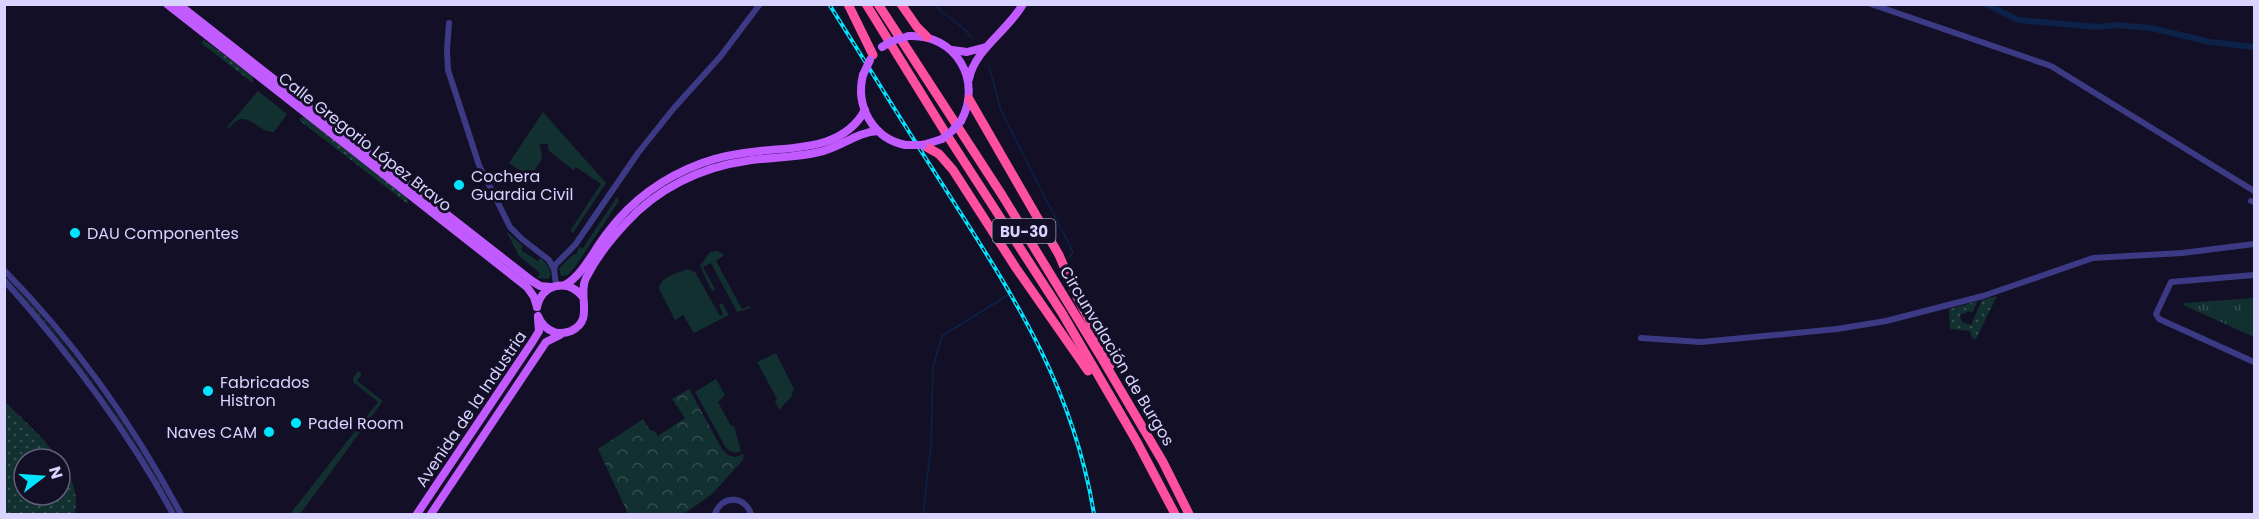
<svg xmlns="http://www.w3.org/2000/svg" width="2259" height="519" font-family="Poppins,sans-serif">
	<style>
		.grass { fill: url(#grass-dots); fill-rule: evenodd }
		.forest { fill: url(#forest-crowns) }
		.park { fill: url(#park-tufts) }
		.garden { fill: #12302f }
		.lines { fill: none; stroke-linecap: round; stroke-linejoin: round }
		.stream { stroke: #0c2248; stroke-width: 1.5 }
		.canal { stroke: #0c2248; stroke-width: 6 }
		.minor { stroke: #3d3a85; stroke-width: 6 }
		.major { stroke: #c25bff; stroke-width: 8 }
		.highway { stroke: #ff4fa3; stroke-width: 9 }
		.rail-casing { stroke: #00e5ff; stroke-width: 4 }
		.rail { stroke: #130f26; stroke-width: 1.5; stroke-dasharray: 4.5; stroke-linecap: butt }
		.major-bridge { stroke: #c25bff; stroke-width: 8 }
		.poi-dot { fill: #00e5ff; stroke: #130f26; stroke-width: 2 }
		.labels { text-anchor: middle; dominant-baseline: central; stroke-width: 6; stroke-linejoin: round; paint-order: stroke }
		.shield { fill: #130f26; stroke: #9e99be; stroke-width: 1.5 }
		.shield-label { font-size: 15px; font-weight: bold; fill: #d9d4ff }
		.street-label { font-size: 16px; fill: #d9d4ff; stroke: #130f26 }
		.poi-label { font-size: 16px; fill: #d9d4ff; stroke: #130f26; text-anchor: start }
	</style>
	<defs>
		<pattern id="grass-dots" width="8" height="8" patternUnits="userSpaceOnUse" patternTransform="scale(1.5)"><rect width="8" height="8" fill="#12302f"/><path d="M2 2h.1M6 6h.1" fill="none" stroke="#344d4e" stroke-width="1.8" stroke-linecap="round"/></pattern>
		<pattern id="forest-crowns" width="20" height="18" patternUnits="userSpaceOnUse" patternTransform="scale(1.5)"><rect width="20" height="18" fill="#12302f"/><path d="M2 6a3 3 0 1 1 6 0M12 15a3 3 0 1 1 6 0" fill="none" stroke="#344d4e"/></pattern>
		<pattern id="park-tufts" width="24" height="20" patternUnits="userSpaceOnUse" patternTransform="scale(1.5)"><rect width="24" height="20" fill="#12302f"/><path d="M3 7l-1-3M5 7V3M7 7l1-3M15 17l-1-3M17 17v-4M19 17l1-3" fill="none" stroke="#344d4e"/></pattern>
	</defs>
	<rect width="100%" height="100%" fill="#130f26"/>
	<!-- grass -->
	<g class="grass">
		<path d="M204,40L253,76V83L201,43Z"/>
		<path d="M301,117L306,118L407,197L408,204L299,120Z"/>
		<path d="M4,274C72,348 130,427 178,514L138,448L101,393L64,345Z"/>
		<path d="M1997,296L1976,339L1972,338L1970,331L1950,329L1949,309L1978,301L1972,313L1970,311L1960,315L1962,322L1971,325L1982,300Z"/>
		<path d="M5,402C30,427 88,474 74,514H5ZM24,459H60V495H24Z"/>
	</g>
	<!-- forest -->
	<path class="forest" d="M689,389L722,449L728,455L735,457L744,454L743,460L712,494L684,514H628L598,449L643,419L650,430L654,431L658,436L685,418L672,399Z"/>
	<!-- park -->
	<path class="park" d="M2254,298V337L2183,305L2184,303Z"/>
	<!-- garden -->
	<g class="garden">
		<path d="M258,91L287,114L274,132C256,133 247,105 229,128L227,127Z"/>
		<path d="M543,112L606,183L573,233L570,231L601,184L576,167L573,170L548,150V144H540L542,159L530,177L509,163Z"/>
		<path d="M617,197L619,201L575,267L568,275L561,276L559,268L574,254L576,255L579,247L583,248Z"/>
		<path d="M506,231L523,246L521,250L538,261L540,258C547,263 553,271 549,279L537,278L540,273L519,256Z"/>
		<path d="M716,251L723,253V256L716,261L742,309L749,306L751,308L737,312L711,263L703,267L715,289L712,291L700,266L710,252Z"/>
		<path d="M688,269L695,272L720,316L723,314L719,305L722,303L729,315L694,333L683,315L675,320L659,289C660,277 677,273 688,269Z"/>
		<path d="M2243,301L2254,304V330L2237,327Z"/>
		<path d="M776,353L794,389L791,397L779,410L775,401L777,399L757,362Z"/>
		<path d="M358,371L362,374L357,381L383,401L300,514H290L378,402L353,382V378Z"/>
		<path d="M716,379L725,395L718,402L731,426H734L741,451C735,454 731,452 726,448L695,392Z"/>
	</g>
	<g class="lines">
		<!-- stream -->
		<g class="stream">
			<path d="M934,4C945,17 962,23 971,37"/>
			<path d="M989,66L1001,111L1070,246L1073,253L1068,258"/>
			<path d="M923,514L931,446L933,367L942,336L1008,295"/>
		</g>
		<!-- canal -->
		<path class="canal" d="M1986,4L2018,20L2097,27L2116,25L2151,28L2210,42L2254,47"/>
		<!-- minor -->
		<g class="minor">
			<path d="M1871,4L2051,66L2254,191"/>
			<path d="M449,23L447,50L448,70L479,165L510,227L522,239L549,260L554,269"/>
			<path d="M2251,201L2254,202"/>
			<path d="M4,270C75,342 134,426 181,514"/>
			<path d="M2254,275L2171,282L2156,314L2159,319L2254,362"/>
			<path d="M4,280C69,353 127,429 173,514"/>
			<path d="M556,285L554,269L556,264L575,245L638,153L674,108L720,57L760,4"/>
			<path d="M1641,338L1701,342L1837,329L1886,321L1983,296L2093,258L2182,253L2254,244"/>
			<path d="M715,514C721,495 745,495 751,514"/>
		</g>
		<!-- major -->
		<g class="major">
			<path d="M167,4L527,287L534,297L537,307"/>
			<path d="M178,4L532,281L540,286L551,287"/>
			<path d="M909,36C956,34 983,81 961,121"/>
			<path d="M952,50L967,52L986,47"/>
			<path d="M863,75C855,106 873,139 906,145"/>
			<path d="M969,79C975,49 1008,31 1023,4"/>
			<path d="M923,145L942,139"/>
			<path d="M565,285C584,274 594,249 608,232C632,200 664,177 702,163C721,156 740,153 760,151C798,147 844,149 865,110"/>
			<path d="M537,307C542,284 567,278 582,296"/>
			<path d="M538,316C541,324 546,329 554,332C560,334 566,333 571,331C595,320 577,296 586,278C596,258 611,239 626,223C657,189 701,167 746,161C770,157 795,158 819,152C840,148 856,132 878,131"/>
			<path d="M417,514L533,341L539,331L538,319"/>
			<path d="M431,514L546,342L560,335"/>
		</g>
		<!-- highway -->
		<g class="highway">
			<path d="M848,4L873,55"/>
			<path d="M866,4L945,132L1062,313L1137,442L1175,514"/>
			<path d="M878,4L1002,195L1101,357L1163,462L1189,514"/>
			<path d="M901,4L917,27L927,37"/>
			<path d="M969,99L1059,255L1077,297L1112,364"/>
			<path d="M923,145L939,154L953,170L1016,268L1088,371"/>
		</g>
		<defs>
			<path id="rail" d="M829,4C868,66 906,128 946,190C1014,297 1073,386 1094,514"/>
		</defs>
		<!-- rail casing -->
		<use href="#rail" class="rail-casing"/>
		<!-- rail -->
		<use href="#rail" class="rail"/>
		<!-- major-bridge -->
		<g class="major-bridge">
			<path d="M882,47L892,41L909,36"/>
			<path d="M863,75L870,60"/>
			<path d="M942,139L952,131L961,121"/>
			<path d="M906,145H923"/>
		</g>
	</g>
	<!-- markers -->
	<g class="poi-dot">
		<circle cx="459" cy="185" r="6"/>
		<circle cx="75" cy="233" r="6"/>
		<circle cx="208" cy="391" r="6"/>
		<circle cx="296" cy="423" r="6"/>
		<circle cx="269" cy="432" r="6"/>
	</g>
	<g class="labels">
		<!-- shield labels -->
		<rect class="shield" x="992.5" y="219" width="63" height="24" rx="4.5"/>
		<g class="shield-label">
			<text x="1024" y="231">BU-30</text>
		</g>
		<!-- street labels -->
		<g class="street-label">
			<text transform="translate(365 142) rotate(38)">Calle Gregorio López Bravo</text>
			<text transform="translate(1117 356) rotate(59)">Circunvalación de Burgos</text>
			<text transform="translate(471 409) rotate(-56)">Avenida de la Industria</text>
		</g>
		<!-- poi labels -->
		<g class="poi-label">
			<text x="471" y="176">Cochera<tspan x="471" dy="18">Guardia Civil</tspan></text>
			<text x="87" y="233">DAU Componentes</text>
			<text x="220" y="382">Fabricados<tspan x="220" dy="18">Histron</tspan></text>
			<text x="308" y="423">Padel Room</text>
			<text x="257" y="432" text-anchor="end">Naves CAM</text>
		</g>
	</g>
	<!-- border -->
	<rect width="2259" height="519" fill="none" stroke="#d9d4ff" stroke-width="12"/>
	<!-- north arrow -->
	<g transform="translate(42 477) rotate(73)"><circle r="28" fill="#130f26" stroke="#625e7d" stroke-width="1.5"/>
	<path d="M0-4.5L10 22L0 15L-10 22Z" fill="#00e5ff"/>
	<text y="-9" font-size="16" font-weight="bold" text-anchor="middle" fill="#d9d4ff">N</text>
	</g>
</svg>
